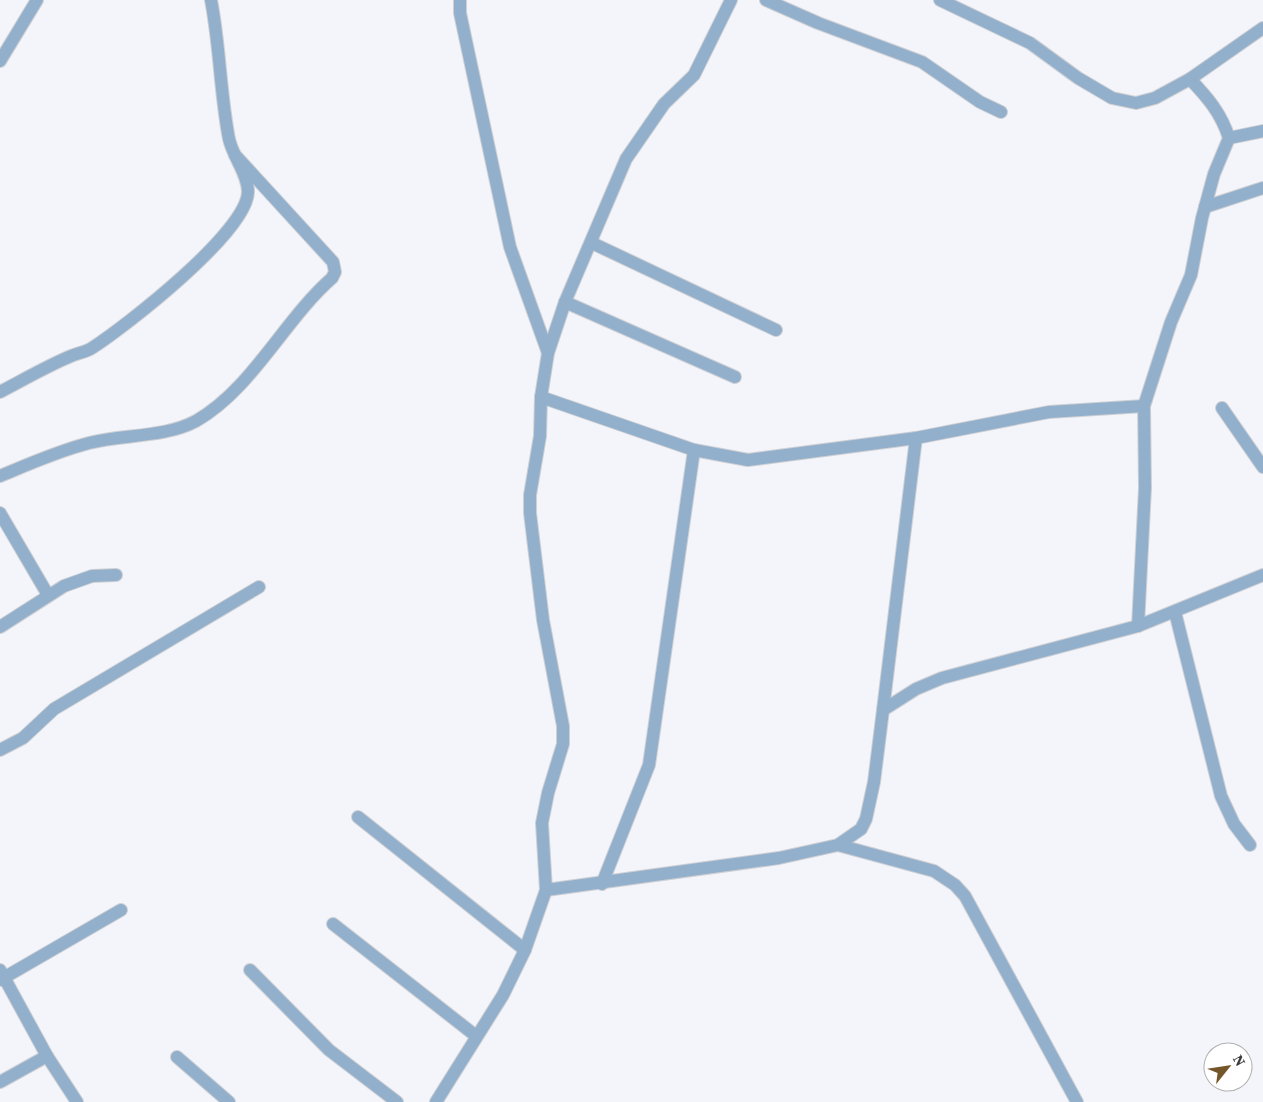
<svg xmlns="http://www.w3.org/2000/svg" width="1263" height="1102" font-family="'Source Serif 4',serif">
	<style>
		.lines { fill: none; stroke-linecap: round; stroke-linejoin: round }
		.minor-casing { stroke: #cfd0d4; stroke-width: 14 }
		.minor { stroke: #92b0cc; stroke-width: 12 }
	</style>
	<rect width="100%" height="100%" fill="#f4f5fa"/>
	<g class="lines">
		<defs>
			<g id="minor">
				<path d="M460,0V13L510,247L548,353"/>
				<path d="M766,0L818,23L922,62L980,102L1001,112"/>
				<path d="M940,0L1030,43L1078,78L1112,98L1136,103L1155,98L1190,79C1208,98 1221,113 1229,138L1214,174L1202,218L1191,275L1171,322L1144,406L1145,488L1138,626"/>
				<path d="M0,61L37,0"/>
				<path d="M1190,79L1263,28"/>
				<path d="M1229,138L1263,131"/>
				<path d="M1205,207L1263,188"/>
				<path d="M592,243L776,330"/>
				<path d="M565,302L735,377"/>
				<path d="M0,392C23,380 47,366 71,356C78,353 86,352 92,348C126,326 247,232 248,192C248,174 233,157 229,139C220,93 220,46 211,0"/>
				<path d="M541,397L694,450L748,460L916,438L1049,412L1144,406"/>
				<path d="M1222,408L1263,467"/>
				<path d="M0,476C29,464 58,451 89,443C124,434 164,438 196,421C252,389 284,320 332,278L335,272L333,262L235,155"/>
				<path d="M0,513L48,595"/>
				<path d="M1175,612L1221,796L1234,824L1250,845"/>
				<path d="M0,627L64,586L92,576L116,575"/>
				<path d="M883,710L916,438"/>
				<path d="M0,750L23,738L54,709L259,587"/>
				<path d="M358,817L525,950"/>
				<path d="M838,845L934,871L955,885L965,896L1077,1102"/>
				<path d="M602,884L649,765L694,450"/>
				<path d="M546,890L779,858L838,845L861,829L866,819L874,782L883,710L916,689L942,678L1138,626L1263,575"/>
				<path d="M333,924L476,1036"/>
				<path d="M0,970L47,1056L77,1102"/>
				<path d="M250,970L329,1050L397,1102"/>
				<path d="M0,980L121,910"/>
				<path d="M177,1057L229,1102"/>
				<path d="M0,1082L47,1056"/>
				<path d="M436,1102L503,995L525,950L546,890L542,823L548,793L563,744V726L543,620L530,513V495L540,436L541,397L548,353L565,302L626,159L664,104L694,75L731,0"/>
			</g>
		</defs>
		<!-- minor casing -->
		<use href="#minor" class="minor-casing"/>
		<!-- minor -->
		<use href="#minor" class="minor"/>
	</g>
	<!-- north arrow -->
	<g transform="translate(1228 1067) rotate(60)"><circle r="24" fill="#ffffff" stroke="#b1b1b1"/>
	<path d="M0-4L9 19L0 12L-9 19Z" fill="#74562a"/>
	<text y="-8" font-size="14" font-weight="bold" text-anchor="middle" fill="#3b3b3d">N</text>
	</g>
</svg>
